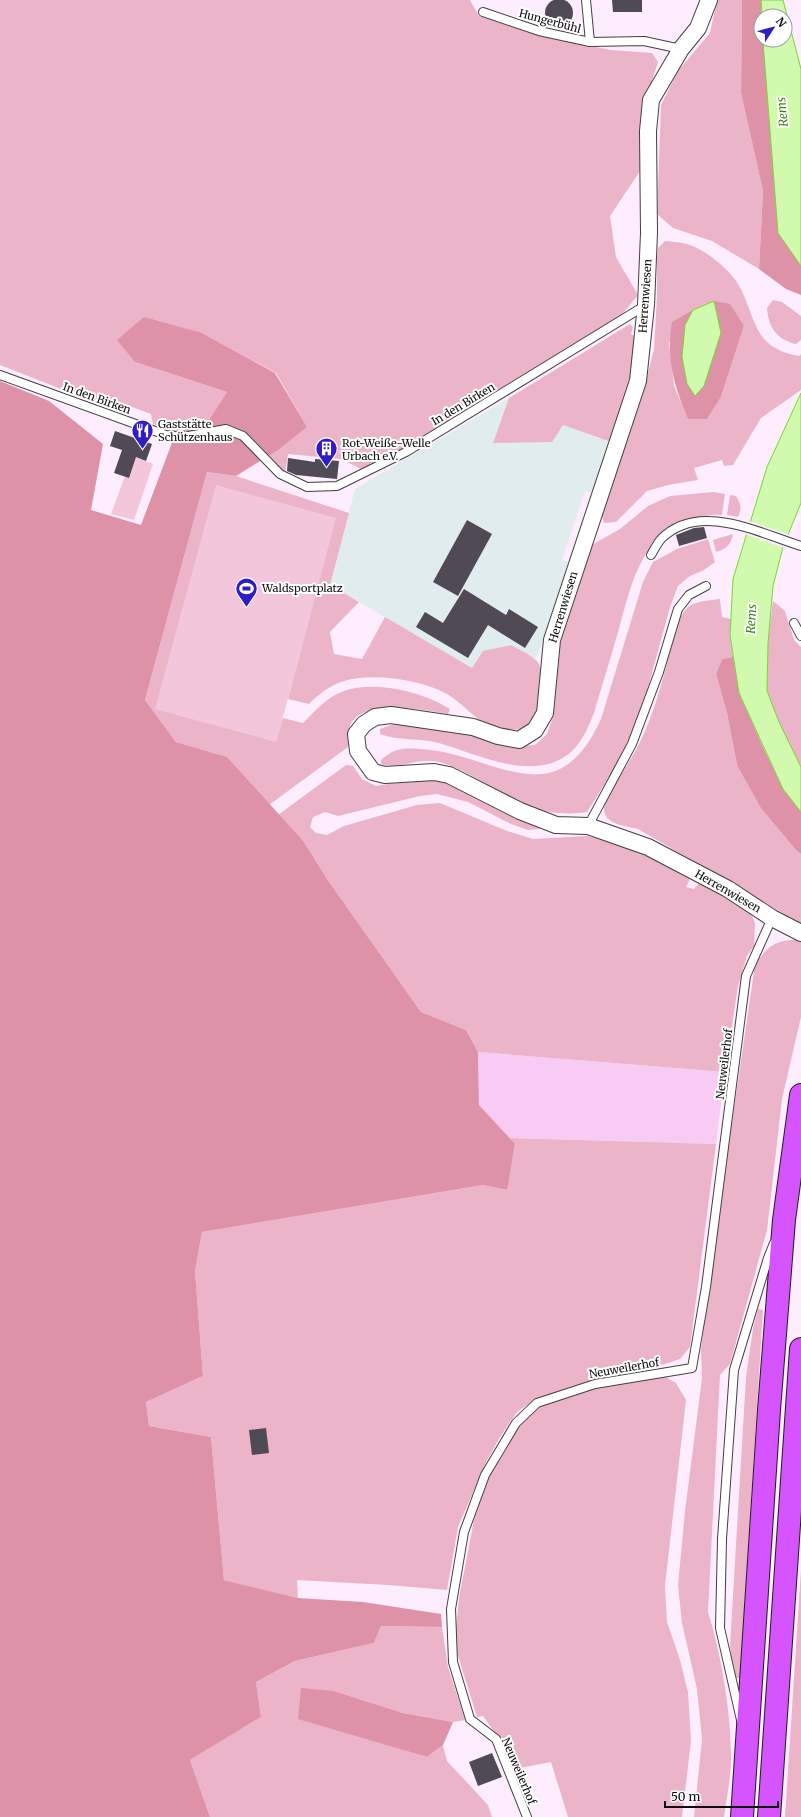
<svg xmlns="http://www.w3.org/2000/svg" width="801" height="1817" font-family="Merriweather,serif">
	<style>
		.industrial { fill: #e0eced }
		.farmland { fill: #f7cbf4 }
		.green { fill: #ecb4c8; fill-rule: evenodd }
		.forest { fill: #de92a8 }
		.pitch { fill: #f3c6dc }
		.water { fill: #d1faae; stroke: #79d630 }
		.pier { fill: #feedff }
		.building { fill: #504956 }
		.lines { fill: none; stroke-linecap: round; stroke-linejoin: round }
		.service-casing { stroke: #404040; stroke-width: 10 }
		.minor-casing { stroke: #404040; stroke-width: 18 }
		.trunk-casing { stroke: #1e1e1e; stroke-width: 24 }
		.service { stroke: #fff; stroke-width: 8 }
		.minor { stroke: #fff; stroke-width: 16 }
		.trunk { stroke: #d654fe; stroke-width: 22 }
		.labels { text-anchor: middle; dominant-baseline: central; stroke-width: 4; stroke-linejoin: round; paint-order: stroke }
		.street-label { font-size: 11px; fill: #0d0d0d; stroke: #fff }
		.poi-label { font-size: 11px; fill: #0d0d0d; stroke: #fff; text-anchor: start }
		.water-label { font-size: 12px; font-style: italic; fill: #3c820f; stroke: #fff }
	</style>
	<rect width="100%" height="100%" fill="#feedff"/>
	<!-- industrial -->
	<path class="industrial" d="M509,398L493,443L563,425L611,442L595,494L585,491L562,560L573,564L554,615L535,660L511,645L472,668L330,585L355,489Z"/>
	<!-- farmland -->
	<path class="farmland" d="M478,1052L725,1072L716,1144L509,1138L479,1105Z"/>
	<!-- green -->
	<g class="green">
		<path d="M0,0H470L479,16L540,36L611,50L652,53L658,62L640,119V171L610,216L616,257L638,295L619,318L404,450L361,469L341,459L288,454L285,473L268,456L307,427L276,373L202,333L135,362L227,392L209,420L179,424L176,432L153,424L151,414L103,396L94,402L0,365Z"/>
		<path d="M717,0H742L741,93L763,191L759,269L712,241L673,228L657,214L661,105L678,71L710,33Z"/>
		<path d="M665,241C673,242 682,242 690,245C709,252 733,272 742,291C757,325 756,348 799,356L801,354V390L761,418L733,465L724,466L722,460L694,468L698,480L668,485L647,491L616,522L604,523L600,510L642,397L654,349L657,296V259L658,248ZM714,301L744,326L721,397L707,419H688L674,386L669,343L693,310Z"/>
		<path d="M773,300L782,302L801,316V340L796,344C777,340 768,327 767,308Z"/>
		<path d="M630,324L633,327L631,334L640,339L634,382L611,442L563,425L552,442L493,443L509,398Z"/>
		<path d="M207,472L236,476L349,513L330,585L359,602L330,632L334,654L362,659L385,617L472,668L483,651L511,645C519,650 537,657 540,666C541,671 540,679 540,685C541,707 537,730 509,730C484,730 471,711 453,698C429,680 372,672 344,681C330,685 319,694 309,704L288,699L336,518L276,742L283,718L303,723C315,711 327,697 344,691C375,680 423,692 450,709L448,714C427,710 359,698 350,726C348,732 348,741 348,747L269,805L227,757L176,742L145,700Z"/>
		<path d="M714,492L725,494L722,515C710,514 701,517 690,520C640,536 632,584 619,629C611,657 602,685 594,713C589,725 584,738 575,748C539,786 480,755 439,743C420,738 399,741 380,734V729L394,724L433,725L518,746L535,745L547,734L554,714V682L559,646L586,548L620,529L648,506L670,496Z"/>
		<path d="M730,495L736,496C741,504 742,509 738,517L727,515Z"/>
		<path d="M733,534C731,545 726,549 716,552L713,540Z"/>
		<path d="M708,539L715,562L704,570L690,576L678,586L670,607L641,713L626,750L587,812C570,815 546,813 529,807C498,795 472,771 439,762C419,757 400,770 381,764V760C395,748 402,748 420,749C495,753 555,820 601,719L643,582L653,562L677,549Z"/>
		<path d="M720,599L722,617L731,619L730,635L733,657L722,659L716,674L727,713L737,765L798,852L801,854V924L638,829C627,826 604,825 604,809C604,799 631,760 637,748C657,710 666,666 677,624C687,601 697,602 720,599Z"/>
		<path d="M773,601L785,611L794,640L801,647V767C791,746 770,712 767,690C764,663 770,628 773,601Z"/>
		<path d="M346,765L353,766L362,779L376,786L412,780L437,779L470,790L540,825L539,829L528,830L511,824L468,802L437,794L420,796L338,816L325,812L313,817L310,827L316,833L327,835L344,826L417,805L440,803L507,831L533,839L588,836L652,855L689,872V881L686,887L694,889L699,883L708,881L750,911L755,923L754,946L747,956L738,986L725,1072L478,1052L466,1030L421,1012L327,879L304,842L278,815Z"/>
		<path d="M801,939V1017L782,1099L767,1230L730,1364L720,1375L708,1612C721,1653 731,1713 731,1756C731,1776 727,1797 724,1817H694L702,1739L697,1689L682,1623L678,1585L685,1511L702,1378L701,1350L712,1259L755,965C770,943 775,941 801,939Z"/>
		<path d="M509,1138L716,1144L690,1347L680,1359L665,1364L579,1384L536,1399L517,1412L500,1437L486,1462L458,1527L447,1590L388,1585L297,1580L298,1598L224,1580L211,1437L149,1426L146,1402L203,1376L195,1271L202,1232L483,1185L506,1190L515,1145Z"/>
		<path d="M758,1309L763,1310L740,1678H736L733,1672L730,1646L746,1377L753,1329Z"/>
		<path d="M664,1376L676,1383L686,1400L665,1586L667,1622L680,1660L688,1692L691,1741L682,1817H568L551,1762L520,1768L483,1716L477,1717L455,1646L456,1628L459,1598L474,1520L489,1474L519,1424L540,1404L582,1390Z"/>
		<path d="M801,1570V1817H785Z"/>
		<path d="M381,1626L442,1627L448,1667L465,1720L453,1722L403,1713L334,1691L298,1718L427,1757L443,1745L447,1761L488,1805L492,1817H210L190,1760L261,1717L256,1682L295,1661L374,1643Z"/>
	</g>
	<!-- forest -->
	<g class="forest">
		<path d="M742,0H761V40H763L778,232L801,266V295L786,289L759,269L763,191L741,93Z"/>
		<path d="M714,301L730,304L744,326L721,397L707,419H688C674,385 666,360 672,322L693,310L685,325L721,333Z"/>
		<path d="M144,317L202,333L275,373L307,427L278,450L236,476L207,472L145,700L176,742L227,757L304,842L327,879L421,1012L466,1030L478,1052L479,1105L515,1144L507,1190L483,1185L202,1232L195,1271L203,1376L146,1402L149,1426L211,1437L224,1580L298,1598L363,1602L441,1614L442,1627L381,1626L374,1643L295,1661L256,1682L261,1717L190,1760L210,1817H0V381L49,401L103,444L91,510L141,525L179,424L209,420L227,392L135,362L117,340Z"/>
		<path d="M733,657L739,693L763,747L783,789L801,812V854L798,852L761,808L737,765L727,713L716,674L722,659Z"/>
		<path d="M301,1688L334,1691L403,1713L453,1722L443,1745L427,1757L298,1719Z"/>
	</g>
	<!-- pitch -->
	<g class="pitch">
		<path d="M136,457L153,464L134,520L111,514L125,476Z"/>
		<path d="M216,485L336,518L276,742L155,709Z"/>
	</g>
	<!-- water -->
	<g class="water">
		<path d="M761,0H783L801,69V266L778,233L763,41L785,40V16H762Z"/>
		<path d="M714,301L721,333L704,386L695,396L687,384L682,357L685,325L693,310Z"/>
		<path d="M801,393V503L783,547L773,586L768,643L767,691L779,722L801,767V812L783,789L739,693L730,635L733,579L767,467Z"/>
	</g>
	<!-- pier -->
	<path class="pier" d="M749,521L790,535L784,548L745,534Z"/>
	<!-- building -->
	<g class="building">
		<circle cx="559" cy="13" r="14"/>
		<path d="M612,0H642V12H613Z"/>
		<path d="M115,431L152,444L146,461L136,457L129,478L114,473L122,450L110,446Z"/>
		<path d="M288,458L315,462V459L339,461L337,479L296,475L287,471Z"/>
		<path d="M467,520L492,534L458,596L433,582Z"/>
		<path d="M704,527L707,538L679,546L676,535L694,528Z"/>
		<path d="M464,589L506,615L509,609L538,627L525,648L488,625L468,658L416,627L425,612L443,623Z"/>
		<path d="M266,1428L269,1453L252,1455L249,1430Z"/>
		<path d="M492,1753L502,1777L478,1786L469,1762Z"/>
	</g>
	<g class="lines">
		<defs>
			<g id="service">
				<path d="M586,0L590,42"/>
				<path d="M483,12L539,31L590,42L644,41L681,49"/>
				<path d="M0,375L166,435L183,437L226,429L243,436L280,474L307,487L337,486L406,452L646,305"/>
				<path d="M651,555C654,550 657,544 661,539C699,501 759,533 801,546"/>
				<path d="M794,623L801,636"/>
				<path d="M588,826L632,744L659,672L678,609L689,595L706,586"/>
				<path d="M741,1720L720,1628L722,1539L734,1370L768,1258L774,1243"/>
				<path d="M527,1817L496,1739L470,1719L453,1662L451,1609L464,1532L485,1475L516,1423L537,1403L595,1384L692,1368L706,1287L746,976L772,918"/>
			</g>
			<path id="minor" d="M709,0L698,28L681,49L651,100L648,131L649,233L646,305L638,381L552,640L545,713L535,730L519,740L498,736L473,727L391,715L375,717L364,724L356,734L358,751L373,772L385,775L434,772L449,775L520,811L556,825L588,826L648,847L728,889L772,918L801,933"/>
			<g id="trunk">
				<path d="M742,1817L769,1410L784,1220L801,1095"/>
				<path d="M769,1817L801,1349"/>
			</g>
		</defs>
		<!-- service casing -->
		<use href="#service" class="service-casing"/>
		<!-- minor casing -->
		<use href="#minor" class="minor-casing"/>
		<!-- trunk casing -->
		<use href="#trunk" class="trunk-casing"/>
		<!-- service -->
		<use href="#service" class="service"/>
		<!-- minor -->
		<use href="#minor" class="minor"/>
		<!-- trunk -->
		<use href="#trunk" class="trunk"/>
	</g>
	<!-- icons -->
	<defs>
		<symbol id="restaurant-pin" viewBox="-11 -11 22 30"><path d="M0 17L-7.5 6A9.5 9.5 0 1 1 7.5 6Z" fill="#2f1cc6" stroke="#fff"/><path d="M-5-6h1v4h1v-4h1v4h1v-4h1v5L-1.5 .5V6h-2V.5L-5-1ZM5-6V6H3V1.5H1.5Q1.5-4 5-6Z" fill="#fff"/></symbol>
		<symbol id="building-pin" viewBox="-11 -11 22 30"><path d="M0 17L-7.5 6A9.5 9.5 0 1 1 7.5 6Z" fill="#2f1cc6" stroke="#fff"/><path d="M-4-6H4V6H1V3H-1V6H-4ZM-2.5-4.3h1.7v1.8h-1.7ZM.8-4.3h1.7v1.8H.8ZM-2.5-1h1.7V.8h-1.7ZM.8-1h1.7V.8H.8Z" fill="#fff"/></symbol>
		<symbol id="stadium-pin" viewBox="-11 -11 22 30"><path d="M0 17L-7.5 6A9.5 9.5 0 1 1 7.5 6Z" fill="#2f1cc6" stroke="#fff"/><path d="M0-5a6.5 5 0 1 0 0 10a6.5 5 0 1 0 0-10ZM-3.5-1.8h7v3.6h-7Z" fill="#fff"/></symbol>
	</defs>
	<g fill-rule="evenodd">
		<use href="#restaurant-pin" x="130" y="418" width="25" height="34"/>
		<use href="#building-pin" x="314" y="436" width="25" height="34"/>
		<use href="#stadium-pin" x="234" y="576" width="25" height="34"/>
	</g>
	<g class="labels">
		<!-- street labels -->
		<g class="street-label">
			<text transform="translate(550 21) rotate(15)">Hungerbühl</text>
			<text transform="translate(645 296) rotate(-86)">Herrenwiesen</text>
			<text transform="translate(97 398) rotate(20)">In den Birken</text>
			<text transform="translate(463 404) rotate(-31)">In den Birken</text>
			<text transform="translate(563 607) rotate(-73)">Herrenwiesen</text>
			<text transform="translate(728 891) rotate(30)">Herrenwiesen</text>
			<text transform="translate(724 1064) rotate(-83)">Neuweilerhof</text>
			<text transform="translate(624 1368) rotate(-10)">Neuweilerhof</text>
			<text transform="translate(519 1771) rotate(67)">Neuweilerhof</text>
		</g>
		<!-- poi labels -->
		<g class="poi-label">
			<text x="158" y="424">Gaststätte<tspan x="158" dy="13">Schützenhaus</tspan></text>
			<text x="342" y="443">Rot-Weiße-Welle<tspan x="342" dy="13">Urbach e.V.</tspan></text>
			<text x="262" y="588">Waldsportplatz</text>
		</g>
		<!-- water labels -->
		<g class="water-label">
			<text transform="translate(782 112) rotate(-96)">Rems</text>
			<text transform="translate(751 619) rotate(-87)">Rems</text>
		</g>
	</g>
	<!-- north arrow -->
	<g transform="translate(773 28) rotate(54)"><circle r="19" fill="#ffffff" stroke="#9e9e9e"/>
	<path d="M0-3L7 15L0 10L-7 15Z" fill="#2f1cc6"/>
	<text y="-6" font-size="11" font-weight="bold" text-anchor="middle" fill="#0d0d0d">N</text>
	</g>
	<!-- scale -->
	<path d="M665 1801v6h113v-6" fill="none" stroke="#0d0d0d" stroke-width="2"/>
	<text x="671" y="1801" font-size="12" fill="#0d0d0d" stroke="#ffffff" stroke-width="3" paint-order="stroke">50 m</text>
</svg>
